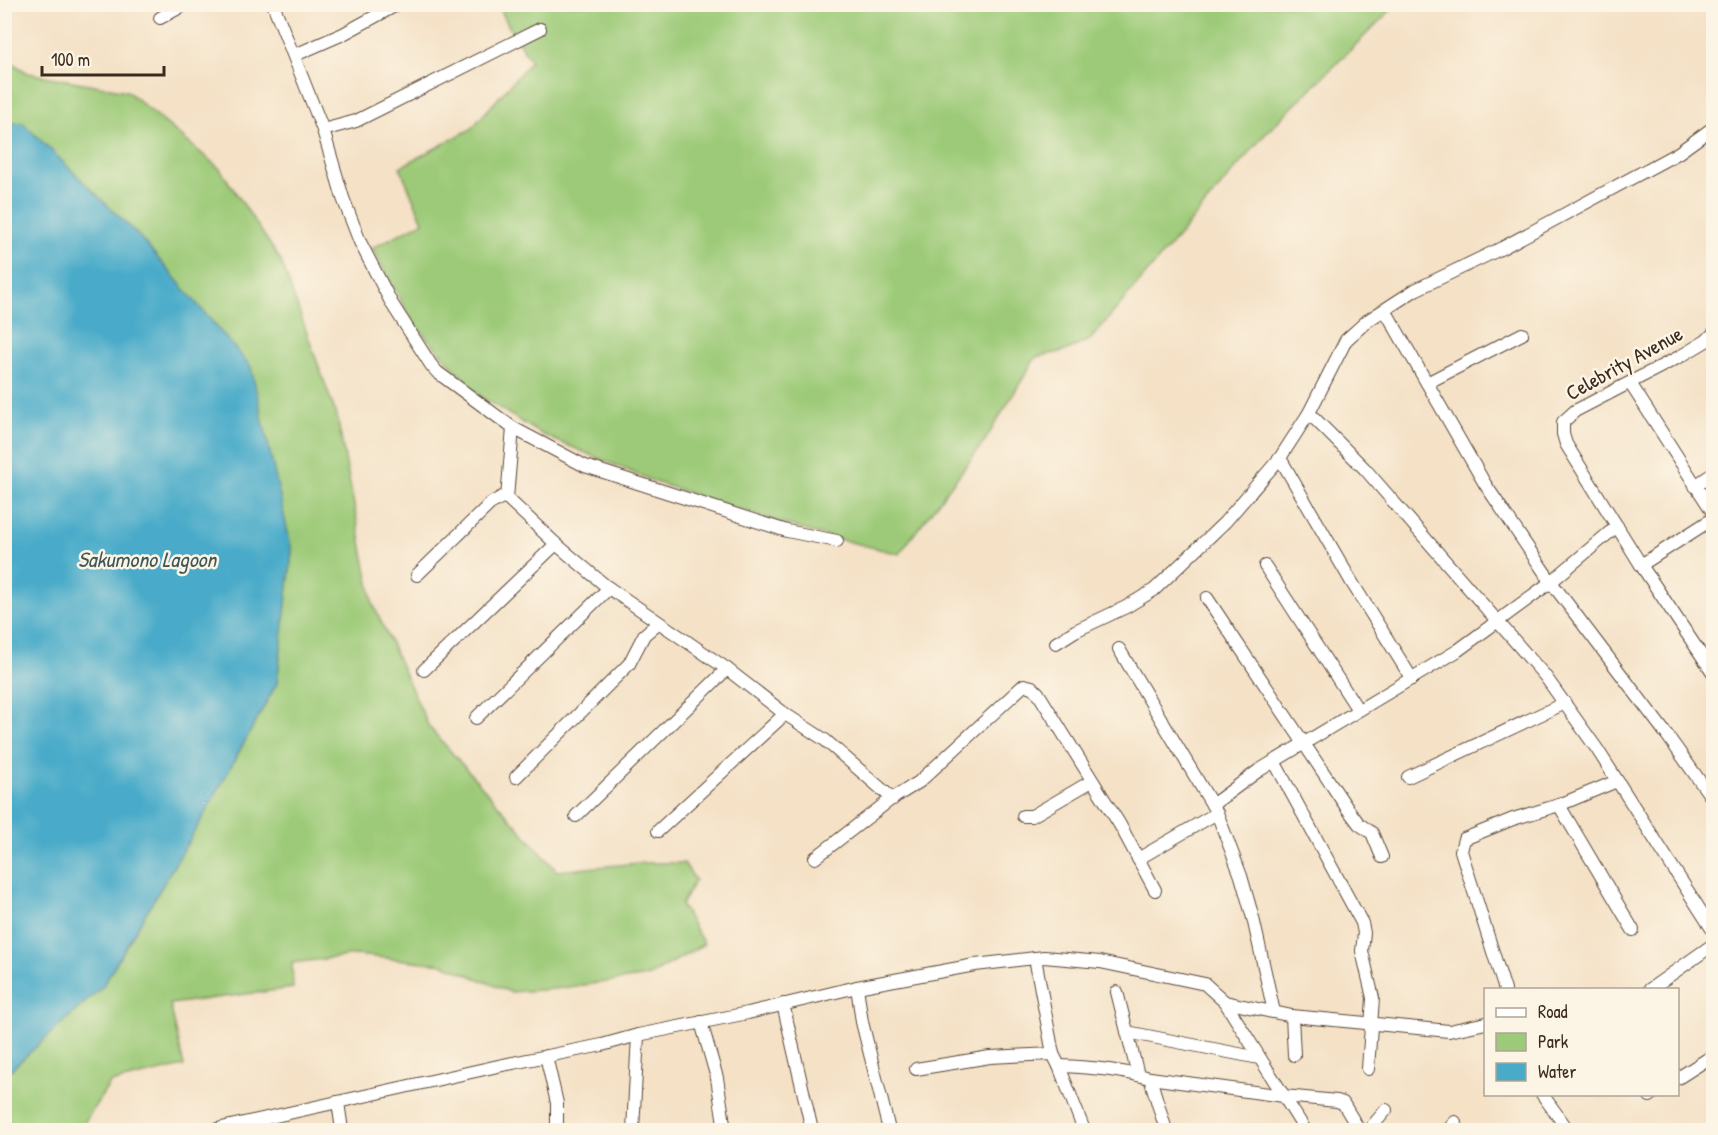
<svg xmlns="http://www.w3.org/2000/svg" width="1718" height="1135" font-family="'Patrick Hand',sans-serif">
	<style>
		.green { fill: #9dca78; stroke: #6c7a4b; stroke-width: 1.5 }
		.water { fill: #4aabc9; stroke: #426a74; stroke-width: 1.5 }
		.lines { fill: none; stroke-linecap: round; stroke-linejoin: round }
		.minor-casing { stroke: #574537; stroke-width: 14 }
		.minor { stroke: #fff; stroke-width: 12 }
		.labels { text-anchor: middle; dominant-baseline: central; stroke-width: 5; stroke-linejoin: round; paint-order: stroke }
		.street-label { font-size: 21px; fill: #3b2a1e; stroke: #fcf5e5 }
		.water-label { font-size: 22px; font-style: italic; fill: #40575a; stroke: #fcf5e5 }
	</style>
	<rect width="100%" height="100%" fill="#fcf5e5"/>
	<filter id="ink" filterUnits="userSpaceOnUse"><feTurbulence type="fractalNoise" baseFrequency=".0167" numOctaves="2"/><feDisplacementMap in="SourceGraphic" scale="12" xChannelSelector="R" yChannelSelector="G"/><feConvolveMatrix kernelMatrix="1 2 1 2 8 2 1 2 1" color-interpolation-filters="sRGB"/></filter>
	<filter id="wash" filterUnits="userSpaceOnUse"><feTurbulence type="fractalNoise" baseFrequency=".008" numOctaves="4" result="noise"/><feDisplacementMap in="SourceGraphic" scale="24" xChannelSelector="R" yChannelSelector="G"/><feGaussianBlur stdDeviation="1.35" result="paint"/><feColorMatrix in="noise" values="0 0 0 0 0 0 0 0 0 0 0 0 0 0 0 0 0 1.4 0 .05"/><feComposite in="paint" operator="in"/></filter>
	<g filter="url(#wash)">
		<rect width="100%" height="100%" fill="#f4e1c6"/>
		<!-- green -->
		<g class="green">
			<path d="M498,5H1396L1266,133L1090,340L1065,351L1036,357L984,442L899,554L814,533L658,483L543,435L480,396L414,324L372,248L423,222L400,167L471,129L531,61L513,34Z"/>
			<path d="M4,58L28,73L127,91L220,169L281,261L337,417L373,604L429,727L557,871L639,863H684L695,880L681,905L704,944L649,976L554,989L510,992L443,964L356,955L292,963L293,988L170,1004L184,1066L110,1083L84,1123L76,1130H5V1075L102,987L203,817L277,683L292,551L23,123H5Z"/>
		</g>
		<!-- water -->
		<path class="water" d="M5,123H23L139,236L251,367L292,551L277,683L203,817L102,987L5,1075Z"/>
	</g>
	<g filter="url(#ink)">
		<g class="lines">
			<defs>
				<g id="minor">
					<path d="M273,4L323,130L343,198L360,242L392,304L431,365L437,372L513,428L585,466L787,531L837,541"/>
					<path d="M160,18L186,4"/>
					<path d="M295,55L343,34L398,4"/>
					<path d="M323,130L356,121L540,29"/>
					<path d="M1385,310L1485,484L1551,582L1667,735L1714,801"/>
					<path d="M1714,333L1706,341L1681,356L1575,411L1563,422V434L1566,444L1641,565L1714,674"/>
					<path d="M1427,383L1522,334"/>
					<path d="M1630,383L1714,514"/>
					<path d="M1309,413L1365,469L1545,676L1597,749L1714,932"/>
					<path d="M513,428L507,498L556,544L606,586L727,669L785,714L825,740L893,799"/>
					<path d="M1280,458L1351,581L1412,679"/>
					<path d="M1695,486L1714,473"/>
					<path d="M1641,565L1714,518"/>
					<path d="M1265,566L1358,710"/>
					<path d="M417,575L490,504L502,497L507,498"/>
					<path d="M1207,598L1347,808L1359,824L1372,833L1382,857"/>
					<path d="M1056,643L1075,631L1126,607L1154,590L1225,522L1280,458L1309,413L1346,340L1367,321L1415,290L1502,248L1678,153L1714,127"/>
					<path d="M1119,649L1217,813L1241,876L1253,918L1274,1012"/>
					<path d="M424,670L556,544"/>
					<path d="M476,718L609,588"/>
					<path d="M1274,761L1362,923L1364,933L1362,951L1373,998L1368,1069"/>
					<path d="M516,777L629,664L644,635L658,623"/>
					<path d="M1408,777L1565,703"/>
					<path d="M1212,805L1258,771L1457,651L1551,582L1617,526"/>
					<path d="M1559,805L1633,930"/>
					<path d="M576,816L727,669"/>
					<path d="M1023,816H1032L1092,781"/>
					<path d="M658,831L785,714"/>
					<path d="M815,858L890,800L919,782L1024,685L1032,687L1038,693L1120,825L1155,890"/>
					<path d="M1138,859L1217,813"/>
					<path d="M1035,958L1053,1054L1059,1066L1084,1130"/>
					<path d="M857,987L862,1022L889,1130"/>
					<path d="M1505,990L1461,851L1464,839L1513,819L1559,805L1617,781"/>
					<path d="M1649,990L1714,944"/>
					<path d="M1117,992L1138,1075"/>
					<path d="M1225,1002L1292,1016L1449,1031L1486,1023"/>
					<path d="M783,1004L812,1130"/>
					<path d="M1292,1016L1294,1055"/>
					<path d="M701,1022L717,1078L725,1130"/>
					<path d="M1127,1032L1259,1058"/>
					<path d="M546,1056L557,1103V1130"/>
					<path d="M1059,1066C1089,1067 1121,1070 1150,1078L1284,1096L1337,1101L1343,1103L1359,1130"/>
					<path d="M916,1069L990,1057L1053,1054"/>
					<path d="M1150,1078L1166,1130"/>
					<path d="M1678,1078L1714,1055"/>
					<path d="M1542,1094L1568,1130"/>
					<path d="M1650,1096L1652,1094"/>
					<path d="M338,1102L342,1130"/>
					<path d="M213,1130L498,1066L602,1045L638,1035L748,1013L857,987L975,965L1044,957L1100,962L1205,984L1225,1002L1305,1130"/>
					<path d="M633,1130L638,1035"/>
					<path d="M1369,1130L1386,1110"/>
					<path d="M1448,1130L1455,1122"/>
				</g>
			</defs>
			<!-- minor casing -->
			<use href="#minor" class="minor-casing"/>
			<!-- minor -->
			<use href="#minor" class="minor"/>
		</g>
	</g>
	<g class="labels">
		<!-- street labels -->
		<g class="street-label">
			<text transform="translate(1624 363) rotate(-29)">Celebrity Avenue</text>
		</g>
		<!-- water labels -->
		<g class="water-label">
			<text x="147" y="559">Sakumono Lagoon</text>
		</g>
	</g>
	<!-- margin -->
	<rect width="1718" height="1135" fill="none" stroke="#fcf5e5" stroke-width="24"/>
	<!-- legend -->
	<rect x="1484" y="988" width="195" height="108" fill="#fcf5e5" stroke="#afa495" stroke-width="1.5"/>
	<rect x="1496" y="1008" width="30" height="9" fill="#ffffff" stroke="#afa495" stroke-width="1.5"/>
	<text x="1538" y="1018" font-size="18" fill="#3b2a1e">Road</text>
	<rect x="1496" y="1033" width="30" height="18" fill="#9dca78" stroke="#afa495" stroke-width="1.5"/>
	<text x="1538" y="1048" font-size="18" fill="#3b2a1e">Park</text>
	<rect x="1496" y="1063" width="30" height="18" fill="#4aabc9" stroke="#afa495" stroke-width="1.5"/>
	<text x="1538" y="1078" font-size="18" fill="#3b2a1e">Water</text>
	<!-- scale -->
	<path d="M42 66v9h122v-9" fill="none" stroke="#3b2a1e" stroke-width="3"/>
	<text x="51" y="66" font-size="18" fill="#3b2a1e" stroke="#fcf5e5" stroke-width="4.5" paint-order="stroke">100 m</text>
</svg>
